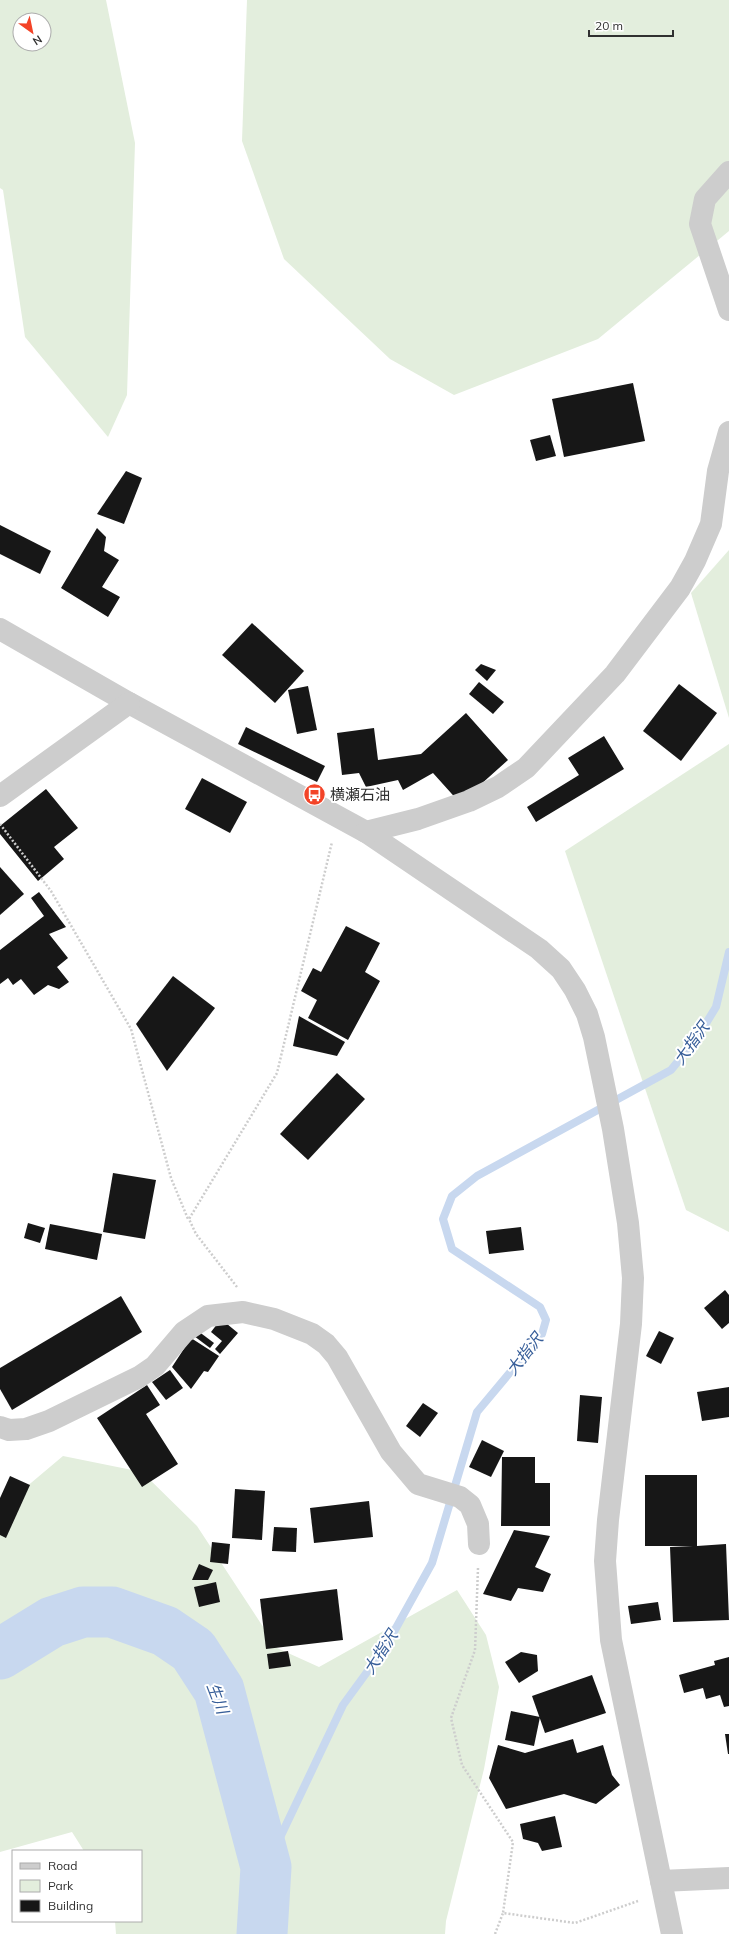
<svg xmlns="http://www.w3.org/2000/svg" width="729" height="1934" font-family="Mulish,'Noto Sans JP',sans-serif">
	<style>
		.green { fill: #e3eedd; fill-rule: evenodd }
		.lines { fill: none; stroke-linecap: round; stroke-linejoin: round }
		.stream { stroke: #c8d8ef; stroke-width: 8 }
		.river { stroke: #c8d8ef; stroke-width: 51 }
		.building { fill: #171717 }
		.path { stroke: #cdcdcd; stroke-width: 2.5; stroke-dasharray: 2 2; stroke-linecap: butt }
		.minor { stroke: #cdcdcd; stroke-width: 22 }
		.labels { text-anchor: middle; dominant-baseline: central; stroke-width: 4; stroke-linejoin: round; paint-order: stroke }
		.poi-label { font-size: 15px; fill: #303030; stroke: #fff; text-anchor: start }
		.water-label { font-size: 16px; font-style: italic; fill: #375e99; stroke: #fff }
	</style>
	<rect width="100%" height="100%" fill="#fff"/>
	<!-- green -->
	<g class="green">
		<path d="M0,0H106L135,143L127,395L108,437L25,337L3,190L0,188ZM20,20H44V44H20Z"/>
		<path d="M247,0H729V231L598,339L454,395L390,359L284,259L242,141Z"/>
		<path d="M729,550V718L691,593Z"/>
		<path d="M729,744V1232L686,1210L565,851Z"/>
		<path d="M63,1456L142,1472L197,1526L277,1648L319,1667L457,1590L486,1635L499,1687L484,1769L446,1921L445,1934H116L115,1921H141V1851H84L72,1832L0,1852V1509Z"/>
	</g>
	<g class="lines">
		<!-- stream -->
		<path class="stream" d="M266,1867L343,1705L386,1646L432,1563L477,1412L542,1334L546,1320L540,1307L452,1249L443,1219L452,1196L477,1176L671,1070L697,1038L716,1007L729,952"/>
		<!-- river -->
		<path class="river" d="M0,1654L52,1622L83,1612H112L165,1631L193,1650L219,1690L266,1867L262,1934"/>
	</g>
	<!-- building -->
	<g class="building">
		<path d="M633,383L645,441L564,457L552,399Z"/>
		<path d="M550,435L556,456L536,461L530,440Z"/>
		<path d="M126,471L142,478L124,524L97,514Z"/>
		<path d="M0,525L51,551L40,574L0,554Z"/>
		<path d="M97,528L106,537L104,551L119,560L102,587L120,597L108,617L61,588Z"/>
		<path d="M252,623L304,671L275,703L222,655Z"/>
		<path d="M481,664L496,670L487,681L475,670Z"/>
		<path d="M479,682L504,702L493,714L469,694Z"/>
		<path d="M679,684L717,713L681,761L643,731Z"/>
		<path d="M308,686L317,730L297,734L288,690Z"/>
		<path d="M466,713L508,760L460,803L433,773L403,790L398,780L366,787L359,773L342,775L337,733L374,728L378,760L421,754Z"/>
		<path d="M246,727L325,766L317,782L238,744Z"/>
		<path d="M604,736L624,769L536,822L527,807L579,775L568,758Z"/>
		<path d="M202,778L247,802L230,833L185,809Z"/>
		<path d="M46,789L78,828L54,847L64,859L38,881L0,834V826Z"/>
		<path d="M0,867L24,894L0,915Z"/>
		<path d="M39,892L66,927L49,934L68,958L57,967L69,982L59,989L48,985L34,995L21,979L13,985L8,978L0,984V950L44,916L31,898Z"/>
		<path d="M346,926L380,943L365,972L380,981L348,1040L308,1018L317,1000L301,991L313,968L321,972Z"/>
		<path d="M173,976L215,1008L167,1071L136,1024Z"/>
		<path d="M299,1016L345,1042L337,1056L293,1046Z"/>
		<path d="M337,1073L365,1099L308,1160L280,1134Z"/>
		<path d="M113,1173L156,1180L145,1239L103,1232Z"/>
		<path d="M28,1223L45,1228L40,1243L24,1238Z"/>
		<path d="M50,1224L102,1234L97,1260L45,1249Z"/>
		<path d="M521,1227L524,1250L489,1254L486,1231Z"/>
		<path d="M725,1290L729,1295V1323L722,1329L704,1308Z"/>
		<path d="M121,1296L142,1332L12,1410L0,1389V1368Z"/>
		<path d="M221,1319L238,1333L220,1354L215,1349L222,1341L211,1332Z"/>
		<path d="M198,1331L214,1343L210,1348L194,1336Z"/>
		<path d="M659,1331L674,1338L661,1364L646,1356Z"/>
		<path d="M191,1338L219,1356L208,1372L204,1371L191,1389L172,1367Z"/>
		<path d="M170,1370L183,1388L166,1400L152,1382Z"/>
		<path d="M147,1385L160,1405L146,1414L178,1464L142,1487L97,1418Z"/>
		<path d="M729,1387V1417L702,1421L697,1392Z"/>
		<path d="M580,1395L602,1397L598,1443L577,1441Z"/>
		<path d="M423,1403L438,1413L420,1437L406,1426Z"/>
		<path d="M482,1440L504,1451L491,1477L469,1467Z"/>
		<path d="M502,1457H535V1483H550V1526H501Z"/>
		<path d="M645,1475H697V1546L726,1544L729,1620L673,1622L670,1547L693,1546H645Z"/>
		<path d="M10,1476L30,1485L6,1538L0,1535V1498Z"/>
		<path d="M235,1489L265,1491L262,1540L232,1538Z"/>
		<path d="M369,1501L373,1537L314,1543L310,1508Z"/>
		<path d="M274,1527L297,1528L296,1552L272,1551Z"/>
		<path d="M514,1530L550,1536L535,1567L551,1574L543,1592L518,1588L511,1601L483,1594Z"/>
		<path d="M212,1542L230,1544L228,1564L210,1562Z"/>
		<path d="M199,1564L213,1570L208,1580H192Z"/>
		<path d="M216,1582L220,1602L199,1607L194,1587Z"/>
		<path d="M337,1589L343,1640L266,1649L260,1599Z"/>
		<path d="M658,1602L661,1620L631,1624L628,1606Z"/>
		<path d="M288,1651L291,1666L269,1669L267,1654Z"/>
		<path d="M521,1652L537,1655L538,1671L519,1683L505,1662Z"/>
		<path d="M729,1657V1706L724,1707L720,1695L706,1699L703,1688L684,1693L679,1675L715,1665L714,1661Z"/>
		<path d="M592,1675L606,1713L545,1733L532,1696Z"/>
		<path d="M511,1711L540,1717L534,1746L505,1740Z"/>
		<path d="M725,1734H729V1754H728Z"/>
		<path d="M573,1739L577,1753L603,1745L612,1775L620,1785L596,1804L564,1794L506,1809L489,1778L498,1745L525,1753Z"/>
		<path d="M555,1816L562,1847L542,1851L538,1843L523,1839L520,1824Z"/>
	</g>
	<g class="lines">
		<!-- path -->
		<g class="path">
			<path d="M0,824L51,891L131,1029L171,1178L188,1219"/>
			<path d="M237,1287L196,1234L189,1219L277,1073L332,842"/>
			<path d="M478,1568L475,1650L451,1718L462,1765L513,1842L503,1913L575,1923L638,1901"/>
			<path d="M495,1934L503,1913"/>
		</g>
		<!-- minor -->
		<g class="minor">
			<path d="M729,172L705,199L700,224L729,310"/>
			<path d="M0,629L129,703L366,832L539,949L561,969L575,990L587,1014L594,1037L613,1129L628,1223L633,1278L631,1324L608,1520L605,1561L611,1640L672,1934"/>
			<path d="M0,796L129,703"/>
			<path d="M366,832L418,819L469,801L498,787L526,768L615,674L680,588L695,561L711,524L718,471L729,432"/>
			<path d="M0,1427L9,1430L26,1429L49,1421L139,1377L155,1366L184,1332L208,1316L243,1312L274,1319L312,1334L326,1344L337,1357L391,1452L418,1484L460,1497L470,1505L478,1524L479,1544"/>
			<path d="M661,1881L729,1878"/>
		</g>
	</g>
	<!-- icons -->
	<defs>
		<symbol id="bus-disc" viewBox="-11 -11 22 22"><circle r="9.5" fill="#f34327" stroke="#fff"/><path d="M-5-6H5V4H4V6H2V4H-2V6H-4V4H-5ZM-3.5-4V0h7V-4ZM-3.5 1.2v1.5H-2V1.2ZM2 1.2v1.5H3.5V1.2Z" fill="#fff"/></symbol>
	</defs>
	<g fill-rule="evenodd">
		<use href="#bus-disc" x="302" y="782" width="25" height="25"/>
	</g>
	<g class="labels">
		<!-- poi labels -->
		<g class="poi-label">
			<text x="330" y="794">横瀬石油</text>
		</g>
		<!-- water labels -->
		<g class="water-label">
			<text transform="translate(691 1043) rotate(-54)">大指沢</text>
			<text transform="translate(524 1354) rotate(-52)">大指沢</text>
			<text transform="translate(380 1652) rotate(-57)">大指沢</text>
			<text transform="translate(218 1698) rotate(69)">生川</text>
		</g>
	</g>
	<!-- legend -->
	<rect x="12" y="1850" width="130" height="72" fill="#ffffff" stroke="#acacac"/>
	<rect x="20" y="1863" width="20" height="6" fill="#cdcdcd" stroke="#acacac"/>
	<text x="48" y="1870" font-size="12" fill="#303030">Road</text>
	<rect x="20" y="1880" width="20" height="12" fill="#e3eedd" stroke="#acacac"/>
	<text x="48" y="1890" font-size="12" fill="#303030">Park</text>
	<rect x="20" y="1900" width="20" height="12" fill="#171717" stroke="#acacac"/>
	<text x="48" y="1910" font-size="12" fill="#303030">Building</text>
	<!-- north arrow -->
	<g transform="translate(32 32) rotate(147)"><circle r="19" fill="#ffffff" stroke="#acacac"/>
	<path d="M0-3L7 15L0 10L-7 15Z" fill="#f34327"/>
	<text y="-6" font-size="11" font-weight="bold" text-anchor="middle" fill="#303030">N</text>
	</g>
	<!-- scale -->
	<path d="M589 30v6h84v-6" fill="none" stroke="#303030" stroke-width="2"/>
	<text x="595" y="30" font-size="12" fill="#303030" stroke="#ffffff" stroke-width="3" paint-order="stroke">20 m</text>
</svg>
